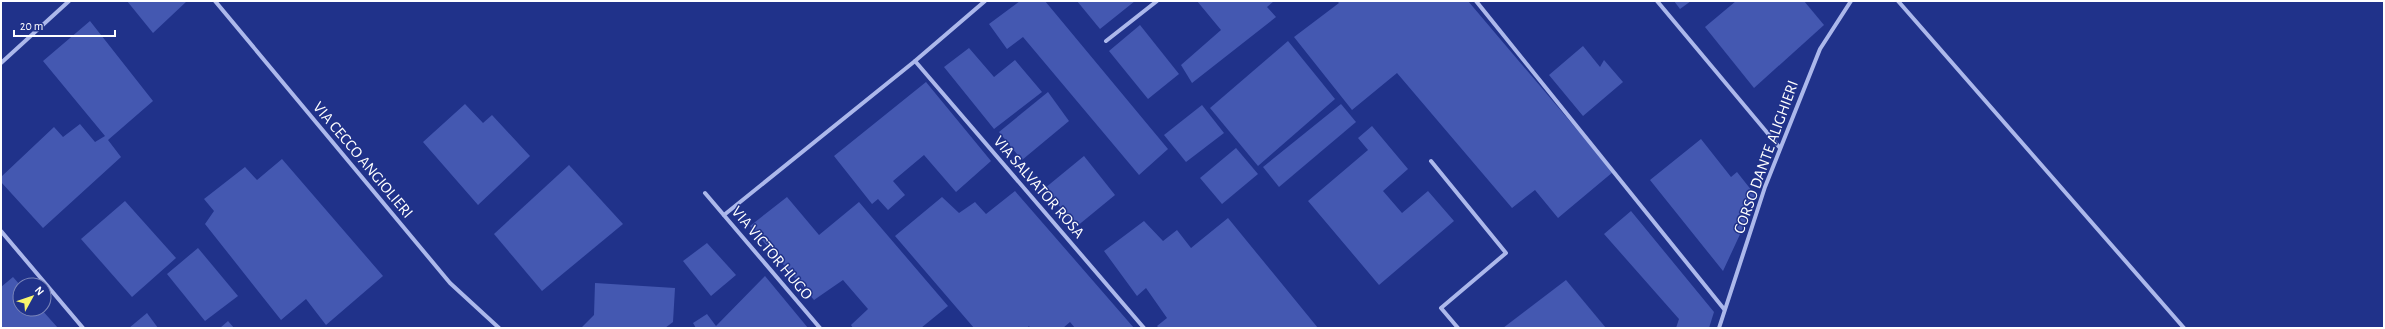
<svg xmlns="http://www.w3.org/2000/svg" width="2385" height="329" font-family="'Alegreya Sans',sans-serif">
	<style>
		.building { fill: #4458b1 }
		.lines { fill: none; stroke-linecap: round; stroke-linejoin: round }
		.minor { stroke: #acb8eb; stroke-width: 4 }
		.labels { text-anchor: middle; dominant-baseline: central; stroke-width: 3; stroke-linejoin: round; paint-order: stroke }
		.street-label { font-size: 16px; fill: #fff; stroke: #20328a }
	</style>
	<rect width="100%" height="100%" fill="#20328a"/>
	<!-- building -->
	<g class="building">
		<path d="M127,1H187L153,33Z"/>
		<path d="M1020,1H1045L1168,149L1139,175L1023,37L1007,49L989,24Z"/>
		<path d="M1077,1H1135L1100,29Z"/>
		<path d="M1197,1H1274L1267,7L1276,17L1192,83L1181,65L1221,30Z"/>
		<path d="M1337,1H1468L1613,172L1558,218L1535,190L1512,208L1397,73L1352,110L1294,37L1339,3Z"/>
		<path d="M1674,1H1691L1680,9Z"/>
		<path d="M1736,1H1804L1824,25L1754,88L1705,27Z"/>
		<path d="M90,21L153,101L108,140L121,157L43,228L1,182V177L54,127L63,137L80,124L95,142L105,136L43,61Z"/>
		<path d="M1140,25L1179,74L1148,99L1109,51Z"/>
		<path d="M1288,41L1335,99L1258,166L1210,108Z"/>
		<path d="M1583,46L1600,67L1604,60L1623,82L1583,116L1549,75Z"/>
		<path d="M969,48L994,77L1015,60L1042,92L994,129L944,67Z"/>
		<path d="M926,82L991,161L956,192L924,155L893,181L905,195L888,210L878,199L872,204L834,156Z"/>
		<path d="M1048,92L1069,121L1022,160L999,132Z"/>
		<path d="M465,104L483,123L492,115L530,156L478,205L423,142Z"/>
		<path d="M1341,104L1356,122L1279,187L1263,167Z"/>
		<path d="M1202,105L1224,133L1186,162L1164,135Z"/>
		<path d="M1372,126L1408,169L1383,191L1402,213L1428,191L1454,221L1379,285L1308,201L1368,150L1358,138Z"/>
		<path d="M1701,139L1731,177L1737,172L1756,196L1745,209L1749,215L1723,271L1650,180Z"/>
		<path d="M1236,148L1258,174L1222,204L1200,178Z"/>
		<path d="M1084,156L1115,195L1076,227L1045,188Z"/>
		<path d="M282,159L383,276L326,325L306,299L281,320L205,224L214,211L204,199L245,167L257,180Z"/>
		<path d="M569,165L623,224L542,291L494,234Z"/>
		<path d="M1015,191L1134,328H1075L1070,322L1063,328H1030L1029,326L1027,328H974L895,236L942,197L959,213L975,202L986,214Z"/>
		<path d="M787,197L819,235L859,202L948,306L921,328H853L851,325L868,309L843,280L814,300L750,226Z"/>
		<path d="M125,201L176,258L132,297L81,239Z"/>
		<path d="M1631,211L1714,312L1709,328H1676L1679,319L1604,234Z"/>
		<path d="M1228,218L1318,328H1159L1157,326L1167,318L1146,288L1137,296L1104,251L1144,221L1163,241L1177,230L1191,248Z"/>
		<path d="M707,243L736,275L711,296L683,261Z"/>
		<path d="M198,248L238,296L205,321L167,274Z"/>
		<path d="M765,276L808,328H696L693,323L707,314L716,326Z"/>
		<path d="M13,277L20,285V309H41L58,328H1V287Z"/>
		<path d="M1566,280L1606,328H1503Z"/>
		<path d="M595,283L675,288L673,322L665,328H581L594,315Z"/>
		<path d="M147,313L158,328H129Z"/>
		<path d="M228,321L234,328H220Z"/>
	</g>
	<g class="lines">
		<!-- minor -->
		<g class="minor">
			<path d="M215,1L450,283L499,328"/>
			<path d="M1476,1L1724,309"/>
			<path d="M1657,1L1780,148"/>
			<path d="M1898,1L2184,328"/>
			<path d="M1106,41L1157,1"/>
			<path d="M915,61L1144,328"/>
			<path d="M1,63L69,1"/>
			<path d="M1431,161L1506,253L1441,308L1458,328"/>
			<path d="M705,193L820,328"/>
			<path d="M724,215L915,61L985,1"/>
			<path d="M1,231L83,328"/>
			<path d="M1719,328L1765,187L1820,49L1851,1"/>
		</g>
	</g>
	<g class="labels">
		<!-- street labels -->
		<g class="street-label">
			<text transform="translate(1766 157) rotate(-70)">CORSO DANTE ALIGHIERI</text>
			<text transform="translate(363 160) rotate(50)">VIA CECCO ANGIOLIERI</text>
			<text transform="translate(1039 187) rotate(49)">VIA SALVATOR ROSA</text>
			<text transform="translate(772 253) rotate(50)">VIA VICTOR HUGO</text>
		</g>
	</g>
	<!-- border -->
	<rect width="2385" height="329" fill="none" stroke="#ffffff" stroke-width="4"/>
	<!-- north arrow -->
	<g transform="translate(32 297) rotate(50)"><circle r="19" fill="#20328a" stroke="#7984b9"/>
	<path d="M0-3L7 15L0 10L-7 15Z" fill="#f9f66c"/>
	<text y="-6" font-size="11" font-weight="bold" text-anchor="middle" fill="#ffffff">N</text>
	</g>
	<!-- scale -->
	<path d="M14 30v6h101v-6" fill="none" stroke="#ffffff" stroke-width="2"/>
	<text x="20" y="30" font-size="12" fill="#ffffff" stroke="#20328a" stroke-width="3" paint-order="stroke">20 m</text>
</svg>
